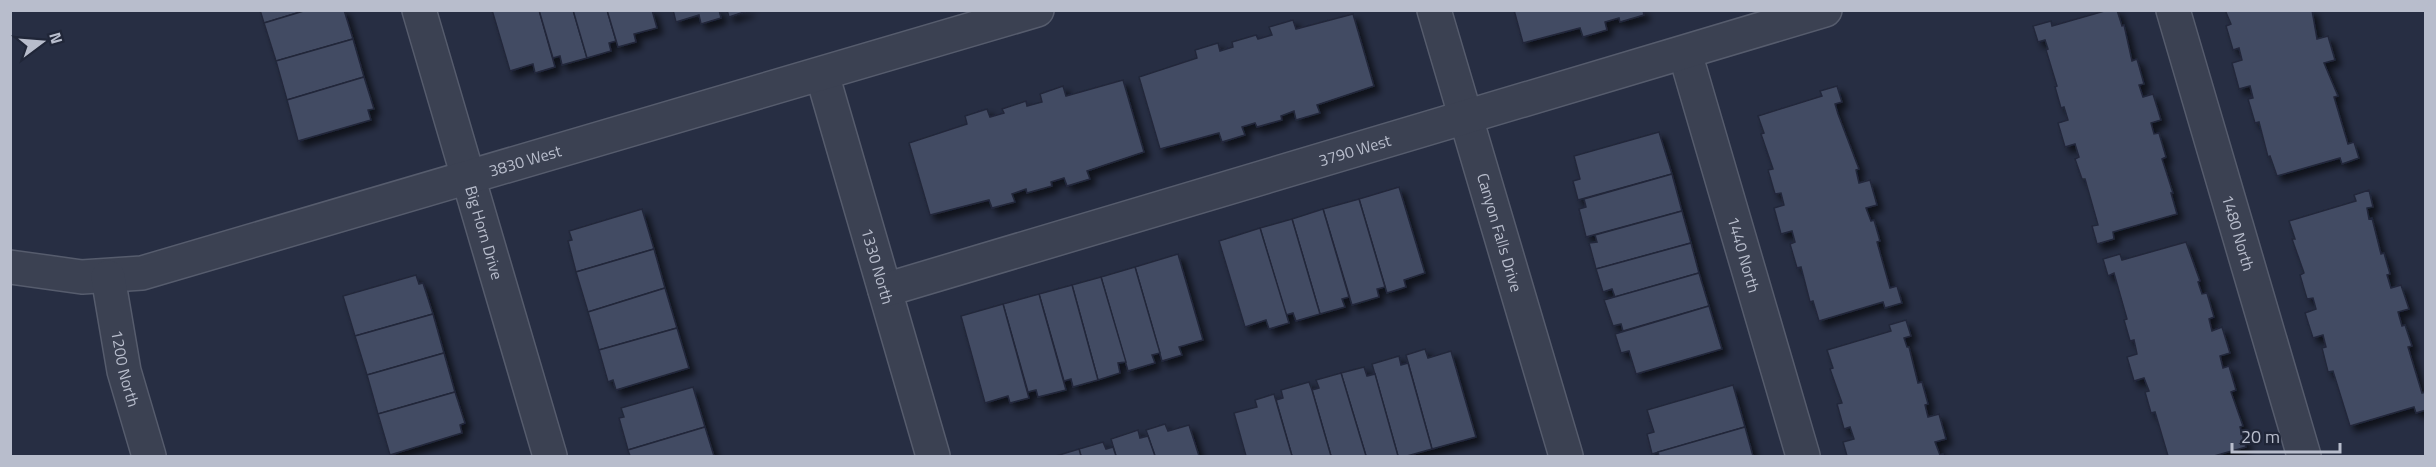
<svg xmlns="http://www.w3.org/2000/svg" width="2436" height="467" font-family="'Titillium Web',sans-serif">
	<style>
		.building { fill: #434b63; stroke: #22283a; stroke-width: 1.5; filter: url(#shadow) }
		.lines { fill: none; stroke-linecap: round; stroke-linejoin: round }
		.minor-casing { stroke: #565c6d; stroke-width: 36 }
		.minor { stroke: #3b4152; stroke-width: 33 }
		.labels { text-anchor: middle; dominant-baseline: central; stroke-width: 5; stroke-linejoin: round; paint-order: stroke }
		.street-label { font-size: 16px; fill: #b8bdcc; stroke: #202638 }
	</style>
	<defs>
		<filter id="shadow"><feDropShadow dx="5.5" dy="5.5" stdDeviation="3" flood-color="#0009"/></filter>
	</defs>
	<rect width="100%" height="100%" fill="#272e43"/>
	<!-- building -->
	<g class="building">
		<path d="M260,10H307L264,23Z"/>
		<path d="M307,10H344L353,39L276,61L264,23Z"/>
		<path d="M492,10H539L555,67L535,73L533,64L510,71Z"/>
		<path d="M539,10H573L587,58L562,65L560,56L553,58Z"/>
		<path d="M573,10H607L616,41L609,43L611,51L587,58Z"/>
		<path d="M607,10H652L657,28L634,34L636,42L618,47Z"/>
		<path d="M673,10H719L721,18L701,24L699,15L676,22Z"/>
		<path d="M727,10H750L729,17Z"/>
		<path d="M1514,10H1643L1644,15L1620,22L1619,18L1605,22L1607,30L1583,37L1580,28L1523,43Z"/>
		<path d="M2108,10H2117L2122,26L2124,25L2132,61L2137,59L2144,84L2139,85L2143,97L2153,94L2161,120L2151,123L2154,134L2159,133L2166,157L2162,159L2173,193H2171L2177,214L2113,232L2114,239L2097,244L2092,226L2098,225L2085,179H2082L2075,159L2079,157L2075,144L2065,147L2058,123L2068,120L2064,107L2061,108L2055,87L2057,86L2046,50L2048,49L2045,40L2038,42L2033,26L2051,21L2052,26Z"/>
		<path d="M2225,10H2312L2317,39L2328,36L2335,60L2324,63L2338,96L2334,97L2348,144L2354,142L2359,158L2342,164L2340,158L2277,176L2270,156L2268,157L2259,122L2255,123L2248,99L2253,98L2250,86L2239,89L2232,63L2242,60L2239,48L2233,50L2226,26L2231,24Z"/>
		<path d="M1353,14L1374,86L1317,105L1320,113L1296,120L1294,111L1281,116L1282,120L1257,127L1255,123L1242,127L1245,135L1222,142L1219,133L1160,149L1139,77L1197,58L1195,50L1218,43L1220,51L1233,47L1232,42L1256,35L1258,39L1272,35L1269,27L1293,20L1296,29Z"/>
		<path d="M353,39L364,77L287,100L276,61Z"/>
		<path d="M364,77L374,109L368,110L371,120L298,141L287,100Z"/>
		<path d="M1123,80L1144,152L1087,171L1090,179L1067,186L1064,178L1051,182L1052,186L1027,193L1026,189L1012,194L1015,202L992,208L989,200L930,215L909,143L967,124L965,116L987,109L990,117L1004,113L1002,109L1026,101L1027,106L1042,102L1040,94L1063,86L1066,96Z"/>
		<path d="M1837,86L1842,102L1835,104L1838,114L1859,169L1856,170L1859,183L1870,180L1877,205L1866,208L1871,221L1874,220L1880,241L1877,242L1890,288L1897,286L1902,303L1885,308L1883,302L1819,321L1813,301L1810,302L1801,267L1797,268L1790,244L1795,242L1792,231L1781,234L1774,208L1784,205L1781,193L1775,194L1768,170L1773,169L1761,134L1764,133L1758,116L1822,96L1820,91Z"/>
		<path d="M1659,132L1672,174L1578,200L1573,181L1580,179L1574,156Z"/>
		<path d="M1672,174L1682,211L1586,237L1579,209L1586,207L1584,199Z"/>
		<path d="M1399,187L1425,273L1404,280L1406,287L1387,293L1359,199Z"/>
		<path d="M2369,190L2373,207L2367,208L2369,219L2372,218L2381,254L2384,253L2390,274L2387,275L2391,288L2401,285L2409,309L2398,312L2402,326L2405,325L2412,346L2408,347L2422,393L2426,392V410L2416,413L2414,407L2350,426L2333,371L2328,372L2322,348L2326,347L2323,335L2313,338L2305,313L2316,309L2313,298L2307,299L2300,275L2304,273L2292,239H2295L2289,221L2356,201L2354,195Z"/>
		<path d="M1359,199L1385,287L1377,289L1379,297L1352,305L1323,209Z"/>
		<path d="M642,209L654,249L576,272L568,241L572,240L569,231Z"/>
		<path d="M1323,209L1349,297L1342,299L1345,307L1320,314L1292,219Z"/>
		<path d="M1682,211L1691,243L1596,269L1589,243L1597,242L1595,235Z"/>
		<path d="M1292,219L1320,314L1296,321L1293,313L1286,315L1260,228Z"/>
		<path d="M1260,228L1289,323L1269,329L1266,320L1245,327L1219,241Z"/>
		<path d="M2186,242L2200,281L2198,282L2202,294L2207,293L2214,317L2209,319L2212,331L2222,327L2230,353L2220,356L2223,368L2229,366L2236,390L2231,392L2243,426L2240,427L2246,447L2214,456H2168L2155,412L2151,413L2145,392L2149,391L2144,378L2134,381L2127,357L2137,354L2134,340L2130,341L2124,320L2127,319L2114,273L2108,276L2103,259L2120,254L2122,260Z"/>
		<path d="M1691,243L1699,273L1615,297L1612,289L1603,292L1596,269Z"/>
		<path d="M654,249L665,288L588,312L576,272Z"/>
		<path d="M1178,254L1203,340L1179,347L1182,355L1162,361L1135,267Z"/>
		<path d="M1135,267L1160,353L1152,355L1155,363L1128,371L1101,277Z"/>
		<path d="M1699,273L1709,306L1623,331L1621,324L1613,326L1604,300Z"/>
		<path d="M416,275L419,284L423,283L433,314L355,336L343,296Z"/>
		<path d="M1101,277L1126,362L1118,363L1120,373L1098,380L1072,285Z"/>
		<path d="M1072,285L1098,380L1073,387L1071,379L1064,381L1039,294Z"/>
		<path d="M665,288L677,328L599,350L588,312Z"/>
		<path d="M1039,294L1066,390L1038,397L1036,390L1028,392L1003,304Z"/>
		<path d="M1003,304L1029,398L1010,403L1008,396L985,403L961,316Z"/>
		<path d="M1709,306L1722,349L1636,374L1629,351L1621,353L1615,334Z"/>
		<path d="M433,314L444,353L367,375L355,336Z"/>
		<path d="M1906,320L1911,336L1904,338L1907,347H1909L1918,383L1922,382L1928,404L1925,405L1928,417L1939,414L1946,439L1935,442L1940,455L1943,454L1944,456H1847L1843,442L1854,439L1850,427L1844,429L1837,404L1842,403L1830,369L1833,368L1827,350L1891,331L1889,325Z"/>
		<path d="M677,328L689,368L616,390L613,380L608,382L599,350Z"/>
		<path d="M1425,349L1428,358L1451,351L1476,437L1432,449L1406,355Z"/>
		<path d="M444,353L455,392L378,414L367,375Z"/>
		<path d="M1399,356L1401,365L1408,363L1432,449L1407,456H1398L1372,364Z"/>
		<path d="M1364,367L1367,376L1375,374L1398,456H1366L1341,373Z"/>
		<path d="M1341,373L1366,456H1331L1312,390L1319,388L1316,380Z"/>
		<path d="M1309,382L1312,390L1331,456H1292L1276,400L1283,398L1281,390Z"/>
		<path d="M1733,385L1745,427L1652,454L1647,434L1654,432L1647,410Z"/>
		<path d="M693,387L705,427L628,450L619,418L624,417L621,408Z"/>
		<path d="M455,392L465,423L460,425L462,433L390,455L378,414Z"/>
		<path d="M1274,394L1292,456H1246L1234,413L1257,407L1255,400Z"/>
		<path d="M1165,424L1168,431L1189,425L1199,456H1155L1146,430Z"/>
		<path d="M705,427L714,456H630L628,450Z"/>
		<path d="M1745,427L1753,456H1659L1658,452Z"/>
		<path d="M1138,430L1140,438L1148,436L1155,456H1116L1111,439Z"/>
		<path d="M1103,442L1106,449L1113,447L1116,456H1081L1079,449Z"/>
		<path d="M1079,449L1081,456H1056Z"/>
	</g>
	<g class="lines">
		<defs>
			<g id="minor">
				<path id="s1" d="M419,10L550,456"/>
				<path id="s2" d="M1434,10L1566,456"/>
				<path id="s3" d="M2173,10L2304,456"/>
				<path id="s4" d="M1685,53L1803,456"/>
				<path id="s5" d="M822,74L933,456"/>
				<path id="s6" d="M10,267L82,277L142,273L1037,10"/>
				<path id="s7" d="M108,277L124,371L149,456"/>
				<path id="s8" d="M885,290L1825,10"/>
			</g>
		</defs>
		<!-- minor casing -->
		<use href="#minor" class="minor-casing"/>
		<!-- minor -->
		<use href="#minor" class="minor"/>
	</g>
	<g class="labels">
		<!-- street labels -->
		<g class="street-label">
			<text stroke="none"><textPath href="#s8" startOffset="490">3790 West</textPath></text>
			<text stroke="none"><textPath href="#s6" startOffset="532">3830 West</textPath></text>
			<text stroke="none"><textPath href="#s1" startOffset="232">Big Horn Drive</textPath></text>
			<text stroke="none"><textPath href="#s3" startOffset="232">1480 North</textPath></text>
			<text stroke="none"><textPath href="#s2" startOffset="232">Canyon Falls Drive</textPath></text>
			<text stroke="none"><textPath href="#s4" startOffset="210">1440 North</textPath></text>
			<text stroke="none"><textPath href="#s5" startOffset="200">1330 North</textPath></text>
			<text stroke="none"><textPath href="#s7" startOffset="93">1200 North</textPath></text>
		</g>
	</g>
	<!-- border -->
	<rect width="2436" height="467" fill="none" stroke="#b8bdcc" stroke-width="24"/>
	<!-- north arrow -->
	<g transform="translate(42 42) rotate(74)" stroke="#202638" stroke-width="4.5" paint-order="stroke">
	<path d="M0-4.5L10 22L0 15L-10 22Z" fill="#b8bdcc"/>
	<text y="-9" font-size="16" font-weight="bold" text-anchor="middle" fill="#b8bdcc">N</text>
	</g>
	<!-- scale -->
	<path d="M2232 443v9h108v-9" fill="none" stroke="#b8bdcc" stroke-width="3"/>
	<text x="2241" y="443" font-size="18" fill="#b8bdcc" stroke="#202638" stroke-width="4.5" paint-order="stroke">20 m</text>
</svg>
